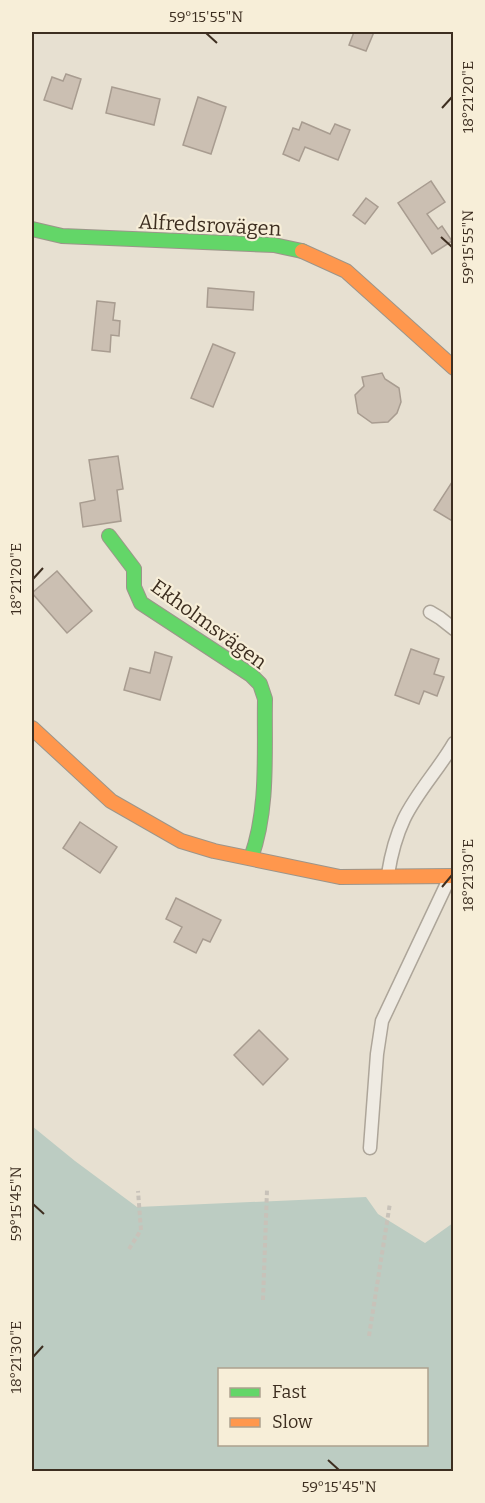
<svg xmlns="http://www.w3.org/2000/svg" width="485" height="1503" font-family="Bitter,serif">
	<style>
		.water { fill: #bcccc2; fill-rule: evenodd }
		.building { fill: #cbbfb2; stroke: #a89c90; stroke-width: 1.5 }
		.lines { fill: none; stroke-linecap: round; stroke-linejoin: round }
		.lane-casing { stroke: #ada599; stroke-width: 15 }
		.fast-casing { stroke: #9c958a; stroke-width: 16 }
		.slow-casing { stroke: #9c958a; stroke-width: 16 }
		.path { stroke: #c8c2b9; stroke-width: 4; stroke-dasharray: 4.5 3; stroke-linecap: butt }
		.lane { stroke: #efebe3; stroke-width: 12 }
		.fast { stroke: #63d668; stroke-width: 14 }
		.slow { stroke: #ff974d; stroke-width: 14 }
		.ticks { fill: none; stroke: #3d2e20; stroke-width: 2 }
		.labels { text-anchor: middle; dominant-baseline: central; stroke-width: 4.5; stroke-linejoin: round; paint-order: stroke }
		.street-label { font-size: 20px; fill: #3d2e20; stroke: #f7eed8 }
		.neatline { fill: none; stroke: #3d2e20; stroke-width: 2 }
		.ticks-label { font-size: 15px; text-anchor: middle; fill: #3d2e20 }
	</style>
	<rect width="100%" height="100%" fill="#e7e0d1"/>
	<!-- water -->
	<path class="water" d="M32,1126L75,1161L137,1207L366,1197L378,1214L425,1243L453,1223V1471H32ZM219,1370H426V1444H219Z"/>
	<!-- building -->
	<g class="building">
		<path d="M354,32H374L366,51L349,45Z"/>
		<path d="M66,74L81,79L72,109L44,100L52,77L63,81Z"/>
		<path d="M112,87L160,99L154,125L106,113Z"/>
		<path d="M198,97L226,107L211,154L183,145Z"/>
		<path d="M302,122L330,134L335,124L350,130L338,160L305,147L299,161L283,154L293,128L299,130Z"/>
		<path d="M431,181L445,202L427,214L438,229L442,226L452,241L432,254L398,203Z"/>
		<path d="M366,198L378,207L365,224L353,215Z"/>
		<path d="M208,288L254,292L253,310L207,307Z"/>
		<path d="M97,301L115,303L113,320L120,321L119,336L111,335L110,352L92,350Z"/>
		<path d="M213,344L235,353L213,407L191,398Z"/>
		<path d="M382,373L385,379L399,388L401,402L397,413L388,422L372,423L358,413L355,395L364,386L362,377Z"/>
		<path d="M118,456L123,489L117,490L121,521L83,527L80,503L95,500L89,460Z"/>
		<path d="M454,479V522L434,510Z"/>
		<path d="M57,571L92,611L67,633L32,593Z"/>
		<path d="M411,649L439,659L434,674L444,677L437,696L424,691L419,704L395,695Z"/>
		<path d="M155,652L172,657L160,700L124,690L130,668L150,673Z"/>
		<path d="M80,822L117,847L100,873L63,848Z"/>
		<path d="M176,898L221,920L210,942L203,939L196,953L174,942L182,927L166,919Z"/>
		<path d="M259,1030L288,1059L263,1085L234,1055Z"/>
	</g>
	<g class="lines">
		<defs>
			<g id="lane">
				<path d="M430,612L440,618L454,629"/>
				<path d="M388,874C391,855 396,836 404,819C417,792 439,769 454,743"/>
				<path d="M370,1148L377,1054L382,1021L450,877"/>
			</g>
			<g id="fast">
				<path d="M32,229L62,236L274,245L302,251"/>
				<path d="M109,536L134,569V587L141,603L251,675L260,684L265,699C264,751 269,808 251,858"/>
			</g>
			<g id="slow">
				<path d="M302,251L346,271L454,368"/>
				<path d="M32,728L111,801L181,841L214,851L340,877L454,876"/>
			</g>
		</defs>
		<!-- lane casing -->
		<use href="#lane" class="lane-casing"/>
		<!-- fast casing -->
		<use href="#fast" class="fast-casing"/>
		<!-- slow casing -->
		<use href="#slow" class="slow-casing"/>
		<!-- path -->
		<g class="path">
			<path d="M129,1249L141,1230L138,1191"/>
			<path d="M263,1300L267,1190"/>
			<path d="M369,1336L390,1203"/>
		</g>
		<!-- lane -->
		<use href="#lane" class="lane"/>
		<!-- fast -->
		<use href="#fast" class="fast"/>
		<!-- slow -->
		<use href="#slow" class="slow"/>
	</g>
	<!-- ticks -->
	<path class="ticks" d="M206,33L217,43M442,108L452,97M441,237L452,247M33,579L43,568M442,887L452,875M33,1204L44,1214M33,1357L43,1346M328,1460L339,1470"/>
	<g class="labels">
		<!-- street labels -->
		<g class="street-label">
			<text transform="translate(210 225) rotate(3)">Alfredsrovägen</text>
			<text transform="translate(209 624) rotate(36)">Ekholmsvägen</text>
		</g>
	</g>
	<!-- border -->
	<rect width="485" height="1503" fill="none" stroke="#f7eed8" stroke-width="66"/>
	<!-- legend -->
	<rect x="218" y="1368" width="210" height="78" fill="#f7eed8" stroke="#ada18e" stroke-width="1.5"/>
	<rect x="230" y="1388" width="30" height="9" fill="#63d668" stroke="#ada18e" stroke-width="1.5"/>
	<text x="272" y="1398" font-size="18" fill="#3d2e20">Fast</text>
	<rect x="230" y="1418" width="30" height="9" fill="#ff974d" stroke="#ada18e" stroke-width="1.5"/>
	<text x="272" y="1428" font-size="18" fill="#3d2e20">Slow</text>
	<rect x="33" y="33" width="419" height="1437" class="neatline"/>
	<g class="ticks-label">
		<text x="206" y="22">59°15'55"N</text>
		<text transform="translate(468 97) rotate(-90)" y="5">18°21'20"E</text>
		<text transform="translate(468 247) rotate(-90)" y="5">59°15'55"N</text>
		<text transform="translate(16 579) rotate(-90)" y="5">18°21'20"E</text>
		<text transform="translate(468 875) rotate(-90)" y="5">18°21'30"E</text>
		<text transform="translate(16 1204) rotate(-90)" y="5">59°15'45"N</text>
		<text transform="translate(16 1357) rotate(-90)" y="5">18°21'30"E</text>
		<text x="339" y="1492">59°15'45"N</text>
	</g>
</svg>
